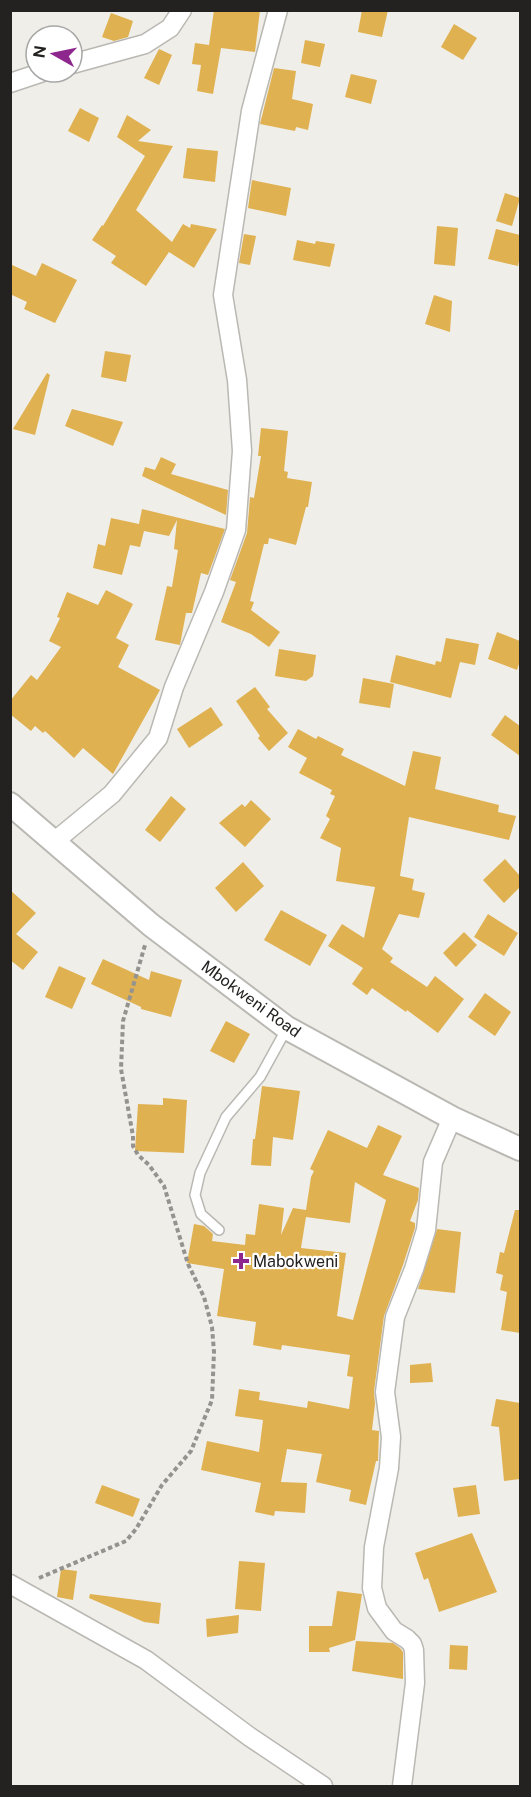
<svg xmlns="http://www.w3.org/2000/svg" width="531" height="1797" font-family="'Public Sans',sans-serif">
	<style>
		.building { fill: #dfb151; fill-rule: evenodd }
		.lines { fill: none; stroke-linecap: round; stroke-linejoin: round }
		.service-casing { stroke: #bab8b3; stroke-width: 12 }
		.minor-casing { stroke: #bab8b3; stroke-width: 21 }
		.tertiary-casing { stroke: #bab8b3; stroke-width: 26 }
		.path { stroke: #95938f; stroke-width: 4; stroke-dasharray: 4.5 3; stroke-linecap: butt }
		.service { stroke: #fff; stroke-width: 9 }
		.minor { stroke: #fff; stroke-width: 18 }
		.tertiary { stroke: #fff; stroke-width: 22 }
		.poi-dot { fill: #8e278d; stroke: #fff; stroke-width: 2 }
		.labels { text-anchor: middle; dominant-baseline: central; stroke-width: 4.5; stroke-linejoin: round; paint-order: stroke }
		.street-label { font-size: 16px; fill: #232220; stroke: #fff }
		.poi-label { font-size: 16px; fill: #232220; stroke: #fff; text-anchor: start }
	</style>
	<rect width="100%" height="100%" fill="#f0eee8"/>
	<!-- building -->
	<g class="building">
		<path d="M214,10H260L255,52L221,48L213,94L197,91L201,65L192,64L195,43L209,45Z"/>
		<path d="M362,10H388L382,37L358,32Z"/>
		<path d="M111,13L133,21L128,37L114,41L102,37Z"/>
		<path d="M454,24L477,38L463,60L441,47Z"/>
		<path d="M305,40L325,44L320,67L301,63Z"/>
		<path d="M159,49L172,55L159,85L144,78Z"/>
		<path d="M274,68L296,71L292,99L313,104L308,130L296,127L295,131L260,124Z"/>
		<path d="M351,74L377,80L371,104L345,97Z"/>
		<path d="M80,108L99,118L89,142L68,131Z"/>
		<path d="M127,115L151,130L138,141L173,146L136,210L172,242L183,224L190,228L191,224L217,229L194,268L169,252L146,286L111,263L116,256L92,240L102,225L103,226L145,156L117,137Z"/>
		<path d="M187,148L218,151L215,182L183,178Z"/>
		<path d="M252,180L291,188L286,216L248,208Z"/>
		<path d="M505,193L520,198L512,226L496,221Z"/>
		<path d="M437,226L458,228L455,266L434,264Z"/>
		<path d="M496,229L520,235V255L518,266L488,259Z"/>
		<path d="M244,234L256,236L250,265L239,263Z"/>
		<path d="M297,240L315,244L316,241L335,244L330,267L293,260Z"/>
		<path d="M42,263L77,280L55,323L24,309L27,302L10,294V264L36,276Z"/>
		<path d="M434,295L452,301L450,332L425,324Z"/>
		<path d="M105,351L131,355L126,382L101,377Z"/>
		<path d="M47,373L50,375L35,435L13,429Z"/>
		<path d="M72,409L123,422L113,446L65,426Z"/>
		<path d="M261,428L288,431L284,471L288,472L287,478L312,482L308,507H306L296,545L269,538L268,544H264L250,601L254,602L251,610L280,632L269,647L251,634L221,622L236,582L230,580L247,533L250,497L254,498L261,456H258Z"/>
		<path d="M161,457L176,464L171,474L228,490L226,515L142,476L145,467L155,470Z"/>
		<path d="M142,509L225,529L208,575L201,573L192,613H186L180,645L155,640L167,586L172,587L178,550L174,549L177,520L169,536L144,531L140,547L130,545L122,575L93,568L98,544L105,546L111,518L139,524Z"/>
		<path d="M106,590L133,604L116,638L129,645L118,667L160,690L113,774L83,748L74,758L45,731L43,733L35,726L31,731L10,714V701L31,675L37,680L61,647L49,641L60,618L57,617L67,592L98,605Z"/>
		<path d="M497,632L520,641V661L517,670L488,659Z"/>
		<path d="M446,638L479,644L475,665L460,662L451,698L390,682L396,655L435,665L436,661L441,662Z"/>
		<path d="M279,649L316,655L313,676L306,681L275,676Z"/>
		<path d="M363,678L394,684L390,708L359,703Z"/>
		<path d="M255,687L270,707L267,709L288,733L269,751L258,738L260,736L236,701Z"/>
		<path d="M211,707L223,725L189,748L177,729Z"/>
		<path d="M505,715L520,726V756L491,735Z"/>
		<path d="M298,729L316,739L318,736L344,749L341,755L405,786L413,751L441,757L435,789L499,805L498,812L516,816L509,840L409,817L400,876L414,879L412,890L425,893L419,918L399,914L382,949L393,958L390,962L427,987L435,976L464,999L438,1033L407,1010L406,1012L372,988L367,995L352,984L363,968L328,946L342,924L364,938L375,887L336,881L341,848L320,838L330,819L326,816L335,796L330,794L332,790L299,773L307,758L288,747Z"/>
		<path d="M171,796L186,809L160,842L145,830Z"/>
		<path d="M251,800L271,819L245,847L219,823L242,804L245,807Z"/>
		<path d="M505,859L520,876V887L504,903L483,880Z"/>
		<path d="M243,862L264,886L236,912L215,888Z"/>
		<path d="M10,890L36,913L16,934L38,952L23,970L10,960Z"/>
		<path d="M281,910L327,935L310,966L264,940Z"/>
		<path d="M488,914L518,933L504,956L474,937Z"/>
		<path d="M464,932L477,945L456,967L443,953Z"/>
		<path d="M103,959L149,980L151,971L182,980L171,1017L141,1009V1007L91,984Z"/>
		<path d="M59,966L86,978L72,1009L45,997Z"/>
		<path d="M485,993L511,1012L495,1036L468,1017Z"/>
		<path d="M226,1021L250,1034L234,1063L210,1051Z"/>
		<path d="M262,1086L300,1091L293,1140L273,1137L271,1166L251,1165L253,1139H255Z"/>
		<path d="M163,1098L187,1100L184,1153L135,1151L138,1104L163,1105Z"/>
		<path d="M378,1125L402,1136L383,1175L419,1188L418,1200L410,1221L415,1223V1228L403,1265L384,1316L374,1391L375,1404L372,1430L379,1431L378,1461H376L366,1505L349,1501L351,1490L316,1482L322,1454L287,1449L281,1482L307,1483L305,1513L275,1511L274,1516L255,1512L261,1483L201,1470L207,1441L259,1452L263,1420L235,1416L239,1389L260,1392L259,1400L307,1408L308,1401L349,1409L353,1377L347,1376L350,1355L282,1345L281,1350L253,1345L256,1322L217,1316L224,1269L187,1263L194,1224L204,1226L213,1234L212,1241L245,1245L246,1234L255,1235L259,1204L284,1208L281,1235L293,1208L306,1210L311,1177L314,1171L310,1169L328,1130L367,1148ZM355,1182L386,1200L353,1320L337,1316L346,1253L301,1248L306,1217L350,1223Z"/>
		<path d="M515,1210H520V1333L501,1330L507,1292L500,1290L503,1275L496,1273L500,1252L504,1253Z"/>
		<path d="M437,1229L461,1232L455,1293L418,1289Z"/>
		<path d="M431,1363L433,1382L410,1383V1365Z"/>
		<path d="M496,1399L520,1403V1479L504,1481L499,1427L491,1426Z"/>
		<path d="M102,1485L140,1499L133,1517L95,1503Z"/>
		<path d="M476,1485L480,1514L458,1517L453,1488Z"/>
		<path d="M472,1533L497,1592L439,1612L428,1578L424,1580L415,1553Z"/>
		<path d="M239,1561L265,1563L261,1611L235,1609Z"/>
		<path d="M61,1569L77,1571L73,1600L57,1597Z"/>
		<path d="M337,1591L362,1594L355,1640L329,1648L330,1652H309V1626H332Z"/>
		<path d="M90,1594L161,1603L159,1624L144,1622L89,1598Z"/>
		<path d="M239,1615L238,1633L207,1637L206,1619Z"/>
		<path d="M356,1641L393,1643L400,1648L403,1652V1679L352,1671Z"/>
		<path d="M450,1645L468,1646L467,1670L449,1669Z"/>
	</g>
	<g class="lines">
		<defs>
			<path id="service" d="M219,1230L201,1214L195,1195L200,1173L226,1117L260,1077L287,1028"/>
			<g id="minor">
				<path d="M72,64L145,44L170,28L182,10"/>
				<path d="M10,83L43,72"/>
				<path d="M55,841L112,794L158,738L174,687L214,592L236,530L242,451L237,380L223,295L251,111L278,10"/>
				<path d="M10,1584L146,1660L250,1737L323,1786"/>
				<path d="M402,1786L415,1683L414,1650L412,1644L407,1639L394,1631L377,1608L372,1588L374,1547L389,1468L391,1437L385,1392L395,1317L414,1269L426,1230L433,1162L452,1118"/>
			</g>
			<path id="tertiary" d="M10,804L151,925L287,1028L452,1118L520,1149"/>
		</defs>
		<!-- service casing -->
		<use href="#service" class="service-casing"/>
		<!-- minor casing -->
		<use href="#minor" class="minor-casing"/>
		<!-- tertiary casing -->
		<use href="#tertiary" class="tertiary-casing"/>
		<!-- path -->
		<path class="path" d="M39,1578L126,1541L136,1529L162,1485L191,1451L212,1400L214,1352L212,1327L204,1297L188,1264L164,1186L149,1165L138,1155L133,1146V1136L121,1069L123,1021L145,945"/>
		<!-- service -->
		<use href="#service" class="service"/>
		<!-- minor -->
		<use href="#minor" class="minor"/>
		<!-- tertiary -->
		<use href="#tertiary" class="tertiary"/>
	</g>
	<!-- markers -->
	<path class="poi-dot" d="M238 1252h6v6h6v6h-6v6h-6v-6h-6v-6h6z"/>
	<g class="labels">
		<!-- street labels -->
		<g class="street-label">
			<text transform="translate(251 999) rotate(36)">Mbokweni Road</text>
		</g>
		<!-- poi labels -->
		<g class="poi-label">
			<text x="253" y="1261">Mabokweni</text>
		</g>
	</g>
	<!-- border -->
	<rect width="531" height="1797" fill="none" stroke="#232220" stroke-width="24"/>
	<!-- north arrow -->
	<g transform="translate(54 54) rotate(279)"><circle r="28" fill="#ffffff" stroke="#a7a7a6" stroke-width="1.5"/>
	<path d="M0-4.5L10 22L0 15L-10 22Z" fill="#8e278d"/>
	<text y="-9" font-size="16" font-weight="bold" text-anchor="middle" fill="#232220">N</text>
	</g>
</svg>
